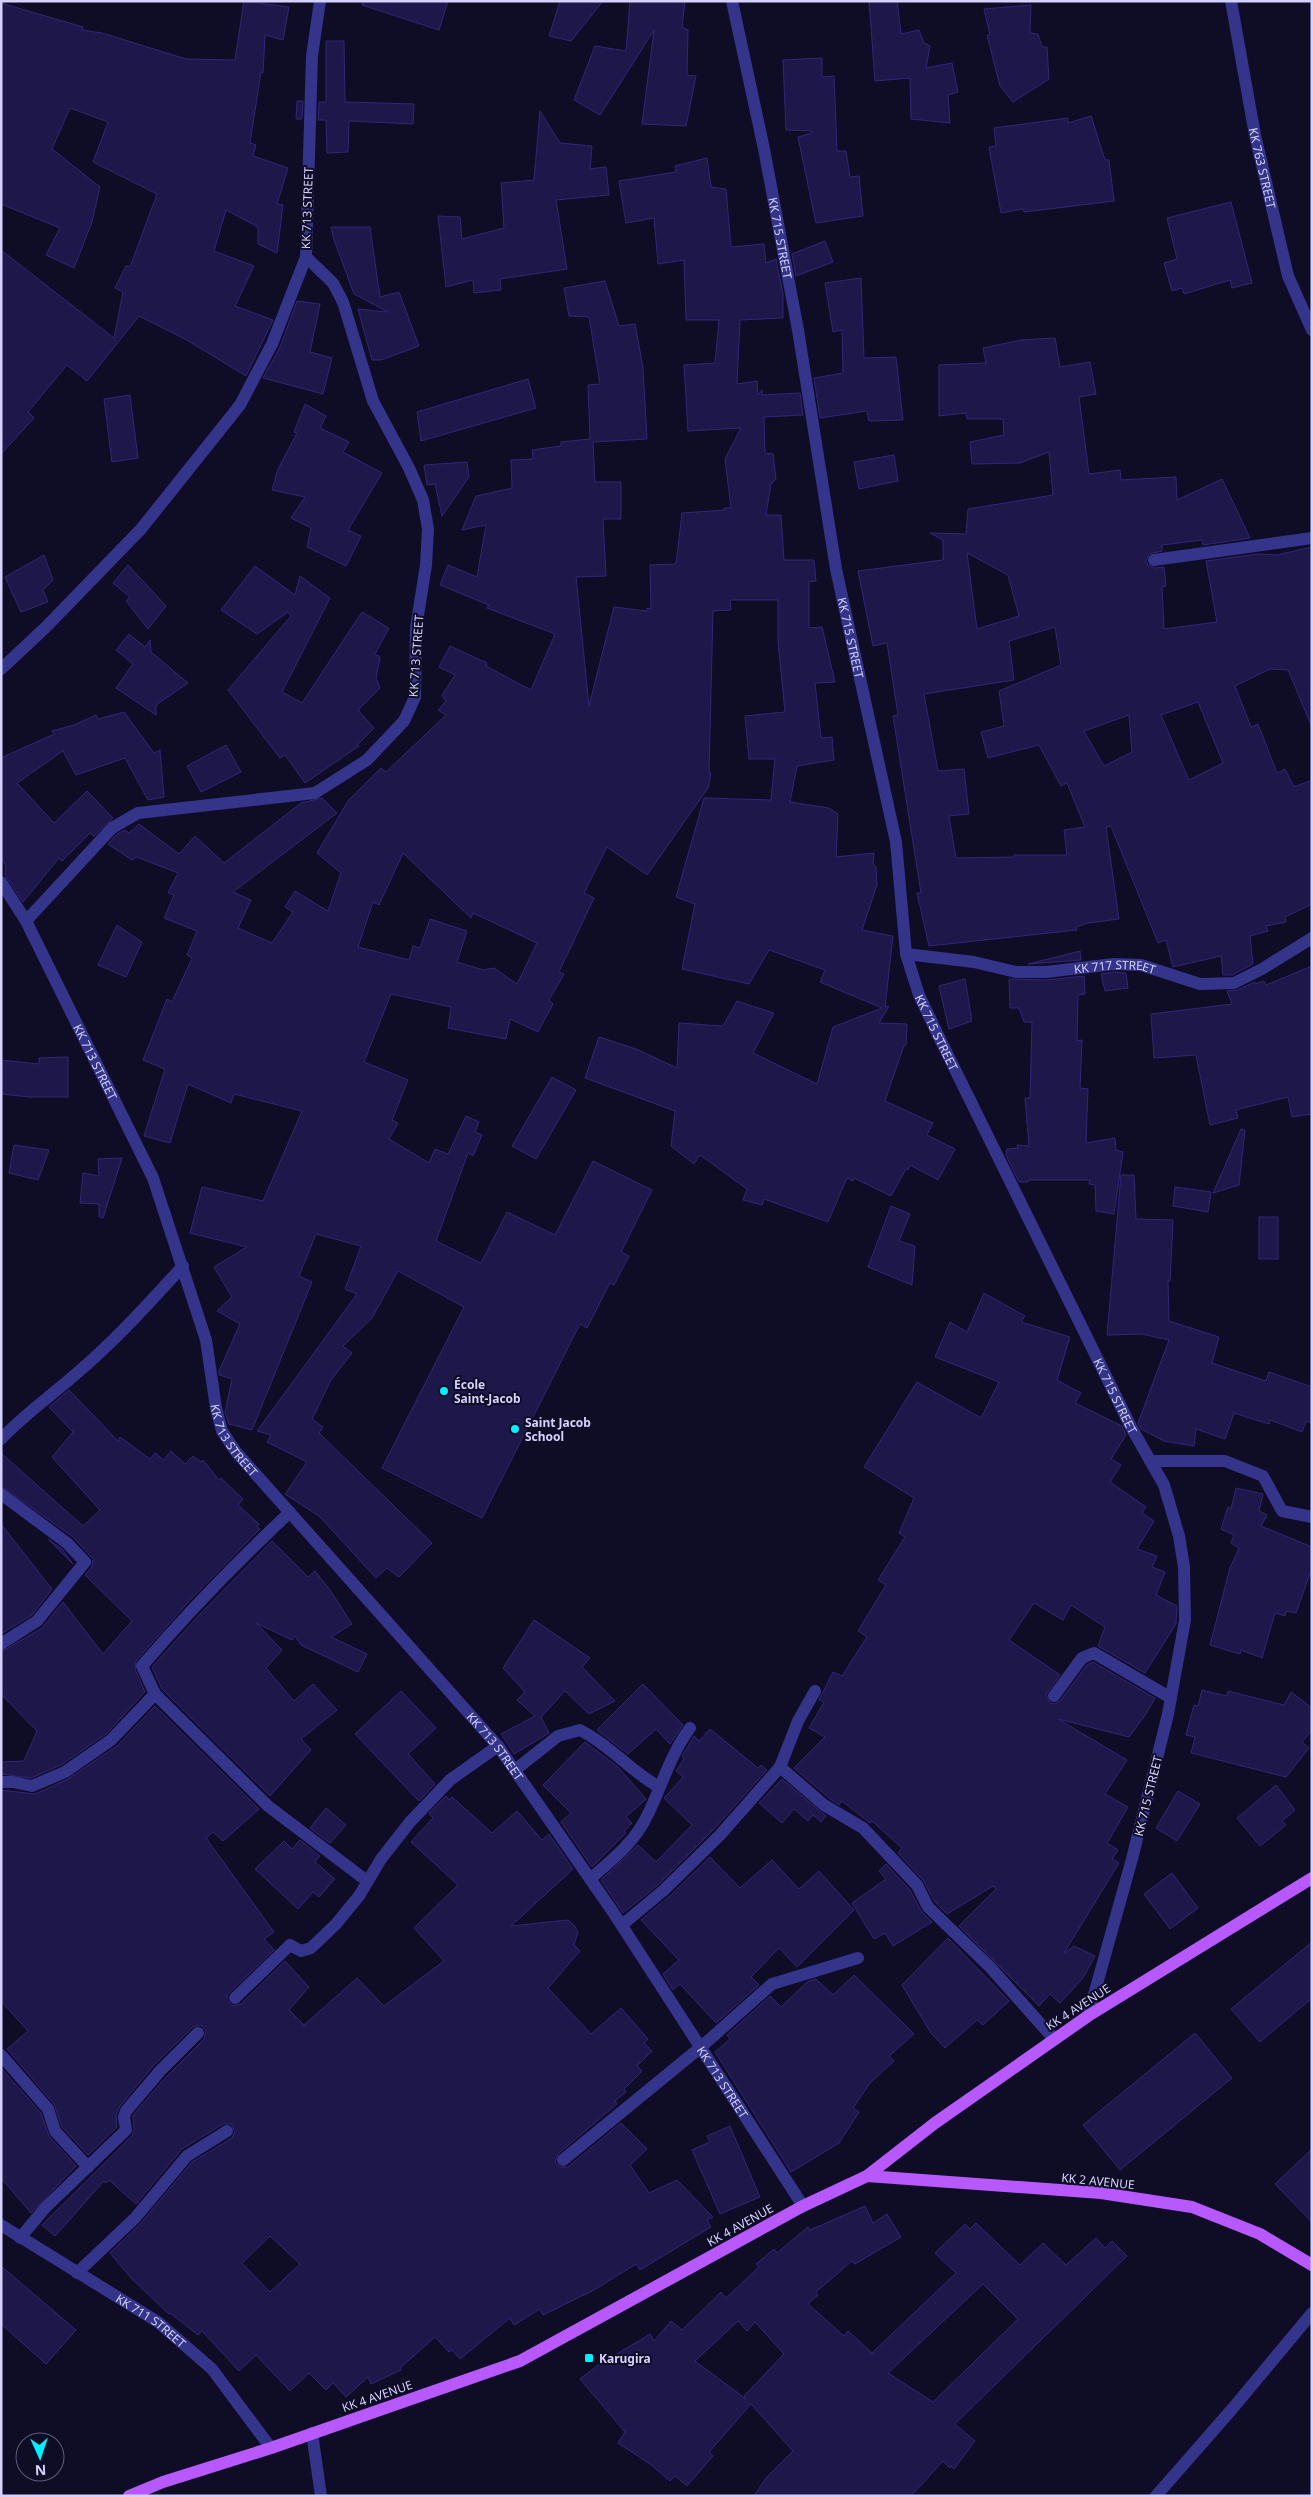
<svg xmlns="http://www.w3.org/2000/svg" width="1313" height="2497" font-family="'Noto Sans',sans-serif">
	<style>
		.building { fill: #1e1749; stroke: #322678; fill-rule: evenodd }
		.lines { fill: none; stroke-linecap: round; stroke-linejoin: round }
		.minor { stroke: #33348a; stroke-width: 12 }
		.major { stroke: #b859ff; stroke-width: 12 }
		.poi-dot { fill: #00f0fd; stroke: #0f0c26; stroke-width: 2 }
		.labels { text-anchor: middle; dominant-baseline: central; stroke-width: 4; stroke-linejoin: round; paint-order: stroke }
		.street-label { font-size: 12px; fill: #d5d2ff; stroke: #0f0c26 }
		.poi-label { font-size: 12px; font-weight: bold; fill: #d5d2ff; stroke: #0f0c26; text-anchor: start }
	</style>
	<rect width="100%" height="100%" fill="#0f0c26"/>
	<!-- building -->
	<g class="building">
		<path d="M244,1L289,7L283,40L265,35L263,73L261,72L250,143L256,145L253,156L288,168L277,204L283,205L277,253L258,244V227L226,210L214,251L254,266L235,306L273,320L246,376L185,339L139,316L87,381L67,365L28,412L34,418L1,454V250L114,338L123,292L115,288L126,266L130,267L157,194L93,162L108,122L70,108L52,149L100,187L92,222L74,268L46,255L60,228L1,204V3L83,27L82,30L102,33L186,59L235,60Z"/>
		<path d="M363,1H448L439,30L362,5Z"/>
		<path d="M560,1H603L571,41L549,36Z"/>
		<path d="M630,1H685L682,27L688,30L687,75L696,76L686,126L642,124L654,30L600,115L574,100L595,46L626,51Z"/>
		<path d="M869,1H897L901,34L919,30L924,43L930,46L926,68L952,63L958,92L948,95L950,123L911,119L910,78L875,81Z"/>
		<path d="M1031,5L1030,33L1038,34L1042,47H1047L1049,79L1013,102L1000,86L987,35H990L984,9Z"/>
		<path d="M326,41H344L345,102L414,104L413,124L349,121L348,152L327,153L326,120H318L319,102H326Z"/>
		<path d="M822,58V77L834,76L837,151H846L850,177L859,176L863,216L816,223L798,137L812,133V131L786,130L783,60Z"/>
		<path d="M297,101H303L302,119H296Z"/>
		<path d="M540,111L560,143L592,146L590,169L606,167L609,195L556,200L567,269L500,279L501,290L474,293L473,280L446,287L438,216L460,217L462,239L504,228L501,183L534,180Z"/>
		<path d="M1091,116L1105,160H1109L1114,201L1024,212L1023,209L1001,213L989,147L996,146L994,128L1068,118V123Z"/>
		<path d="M707,158L711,187L726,189L731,247L764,244L766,263L776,259L783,294V318L740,320L737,384L757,381L758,395L762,390V395L800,393L803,415L764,417L765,453L773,454L776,479L771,484L766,515H781L784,560H814L816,581L809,582V628L822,627L835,682L815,683L821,738L832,737L834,760L797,766L790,802L829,808L838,814L836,857L874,853L873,864L876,867L877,885L862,930L893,936L885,1007L889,1006L879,1023L907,1024L906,1045H904L885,1101L933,1123L927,1135L955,1149L938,1180L910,1165L908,1170L906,1169L891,1196L854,1178L853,1181L847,1178L828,1222L764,1199L762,1205L743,1200L747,1189L700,1155L694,1164L671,1146L675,1111L585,1078L599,1037L636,1049L677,1068L679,1023L723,1026L737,1001L774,1013L753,1053L817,1084L833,1027L882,1008L820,982L825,970L769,950L749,984L682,969L695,904L676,897L704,798L771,800L775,759H749L745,716L785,712L778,642V600H730L731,610L713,611L709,773H711L708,788L647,875L607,847L584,893L594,898L559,972L564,974L549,1000L553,1004L538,1032L510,1019L506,1039L448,1028L451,1007L391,994L364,1062L408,1080L392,1120L398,1123L389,1139L429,1163L435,1149L448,1154L466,1116L479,1122L475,1132L482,1135L473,1156L468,1153L436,1241L481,1263L507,1212L555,1235L593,1161L652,1190L621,1252L629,1256L614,1285L610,1283L587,1328L580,1324L482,1518L382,1468L464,1307L398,1271L372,1318L343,1346L352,1353L331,1380L312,1419L323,1427L319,1433L432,1543L399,1577L387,1568L376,1578L319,1516L285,1494L307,1462L267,1442L271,1435L257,1431L357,1294L345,1289L361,1246L316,1234L299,1276L312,1282L252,1430L229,1424L225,1412L232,1379L219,1375V1371L240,1324L217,1311L232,1297L214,1267L247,1247L190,1233L202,1187L263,1201L302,1111L234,1094L231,1103L188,1084L170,1143L144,1136L165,1069L143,1060L167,999L172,1002L192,958L187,955L197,931L164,918L174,895L168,893L178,873L137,857L132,860L108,844L117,834L125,830L129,833L139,824L179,854L195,836L224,863L301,803L322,798L337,813L233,892L251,900L238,928L272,943L293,912L285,907L295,891L328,911L341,873L317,853L348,801L381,768L386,772L446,715L438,710L446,701L442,695L455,675L439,667L450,646L487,663L486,666L531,690L555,634L487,608L489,605L440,585L448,565L477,577L486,525L462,530L476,496L512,488L511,460L533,459L532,450L561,446V442L590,439L588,385L600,384L589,317L569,316L564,288L605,281L619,326L635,324L643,368L647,439L593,442L595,482H621V519H603L606,576L576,577L589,706L614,607L647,611V608L651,609L650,565L676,564L682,513L725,510L724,508H731L725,459L741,428L688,431L684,365L715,363L719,320H686L684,260L658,264L654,218L626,223L619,181L676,172L675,166ZM403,853L471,918L473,913L537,943L517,984L494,968L483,970L457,962L467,931L430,919L420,948L413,946L409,960L358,947L373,902L379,905Z"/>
		<path d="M1231,202L1252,283L1232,288L1230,280L1184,294L1182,288L1172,291L1164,263L1177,259L1167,218Z"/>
		<path d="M331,227H370L380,297L399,292L419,346L381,360H372L358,309L388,312L354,294L334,240Z"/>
		<path d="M825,241L833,262L796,276L792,254Z"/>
		<path d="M861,278L864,358L896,357L903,420L869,421L867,411L820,418L814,378L843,373L842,330L833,332L825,283Z"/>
		<path d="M297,301L320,304L310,352L332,358L323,394L263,378L280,347Z"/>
		<path d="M1055,338L1060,367L1090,362L1096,394L1079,397L1089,474L1120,470L1121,480L1176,477L1177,500L1222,479L1250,538L1203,545L1202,540L1162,545V551L1149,554L1146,561L1148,565L1155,568L1164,567L1166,586L1162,587L1164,629L1217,622L1206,561L1258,554L1277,555L1312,547V727L1288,670L1270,669L1235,686L1251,727L1258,724L1277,773L1285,769L1294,787L1312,780V904L1285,917L1286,922L1266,926L1268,931L1250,936L1253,964L1232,975H1223L1221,956L1173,967L1166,940L1158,943L1111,826L1106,827L1119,919L1088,923L1076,927L1077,930L929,946L917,893H921L893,716L898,715L887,643L873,646L858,571L943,560V540L930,533L966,534L968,509L1053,495L1049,452L1020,463L972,464L970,442L1004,435L1003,419H967L966,413L939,416V365L986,363L983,348L1021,340ZM967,553L1008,575L1019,616L977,629ZM1055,627L1061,665L999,691L1004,726L981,732L988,758L1039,745L1061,786L1067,783L1085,827L1064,830L1067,855H1014V857L956,858L949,816L969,814L964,769L938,771L924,694L1014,680L1009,641ZM1198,702L1223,763L1189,780L1161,715ZM1129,715L1132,752L1104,766L1084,731Z"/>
		<path d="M528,379L536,408L421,441L417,412Z"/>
		<path d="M130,395L138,458L112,462L104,399Z"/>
		<path d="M305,404L326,416L320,428L349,442L343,452L382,473L348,530L361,536L346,566L307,547L311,528L291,518L305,497L272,490L278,469L297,433L294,432Z"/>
		<path d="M894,455L898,481L859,489L854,462Z"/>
		<path d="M467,462L469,477L442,516L435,484L427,485L424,465Z"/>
		<path d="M44,555L53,580L43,590L48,602L21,612L5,577Z"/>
		<path d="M128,565L166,606L148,629L126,601L130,597L113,583Z"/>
		<path d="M255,566L295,595L300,576L330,598L282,692L302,703L362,612L389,628L375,654L380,657L376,678L380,688L358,710L374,728L357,745L359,746L305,783L285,755L280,758L228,690L291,616L288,612L257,634L221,610Z"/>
		<path d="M129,634L145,647L150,640L151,652L188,683L156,705V715L116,688L133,664L116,650Z"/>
		<path d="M124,712L154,753L160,750L164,797L148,800L125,758L76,775L63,751L17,783L54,823L87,791L113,818L94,836L90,833L62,861L59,858L23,902L5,875L6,866L1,858V758L54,734L52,731L74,725L96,715L98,719Z"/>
		<path d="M226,745L241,772L201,792L187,766Z"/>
		<path d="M117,925L142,942L126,977L98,965Z"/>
		<path d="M1080,951L1081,960L1028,964Z"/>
		<path d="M1312,966V1114L1292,1117L1288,1097L1236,1110L1238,1118L1210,1125L1196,1055L1154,1058L1151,1014L1232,1004L1227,991L1237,990L1255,982V984L1264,981L1266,985Z"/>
		<path d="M1114,972L1126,973L1128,988L1105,991L1101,974Z"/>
		<path d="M1084,976L1085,994L1078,995L1077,1041L1082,1040L1080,1088L1088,1089L1086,1143L1115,1138L1116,1150L1123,1152L1114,1214L1096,1211L1095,1185L1089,1184L1090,1180H1028V1182H1019L1006,1155L1007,1149L1018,1148L1017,1145L1029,1146L1025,1098H1030L1032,1022H1024L1019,1008H1010L1009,979L1046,980Z"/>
		<path d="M965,979L972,1021L949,1029L939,986Z"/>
		<path d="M68,1057V1097H30L1,1094V1060L39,1064V1058Z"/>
		<path d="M552,1077L576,1090L536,1159L512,1146Z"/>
		<path d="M1241,1129L1245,1130L1239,1185L1213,1193Z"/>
		<path d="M14,1145L49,1150L38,1180L9,1173Z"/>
		<path d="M122,1158L103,1218L99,1217V1204L80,1203L83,1173L99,1176L98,1159Z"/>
		<path d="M1121,1175H1134L1136,1219L1173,1220L1170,1281H1168L1169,1321L1219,1337L1212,1363L1266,1381L1269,1372L1312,1387V1423L1306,1421L1302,1432L1270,1420L1269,1424L1234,1413L1225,1439L1196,1429L1194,1446L1164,1441L1141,1429L1138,1423L1169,1340L1141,1334L1107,1335Z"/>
		<path d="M1175,1187L1211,1192L1208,1212L1173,1206Z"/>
		<path d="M891,1206L910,1214L899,1241L915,1246L912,1285L868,1267Z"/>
		<rect x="1259" y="1217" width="19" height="42"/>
		<path d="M984,1293L1025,1316L1021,1322L1070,1337L1057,1380L1081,1393L1075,1403L1122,1426L1126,1435L1111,1459L1121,1465L1110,1482L1146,1507L1142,1513L1154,1521L1137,1549L1157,1556L1152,1567L1165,1572L1156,1595L1177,1606L1176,1624L1145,1673L1098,1646L1105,1627L1071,1605L1063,1620L1034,1603L1009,1640L1060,1675L1046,1695L1050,1703L1054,1704L1060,1701L1087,1665L1093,1662L1155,1698L1146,1714L1129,1737L1058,1719L1127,1760L1105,1794L1128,1807L1107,1843L1118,1850L1112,1859L1119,1863L1064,1953L1074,1946L1095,1956L1083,1978L1060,2003L1050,1994L1039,2006L959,1926L996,1889L993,1886L947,1914L935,1902L923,1880L898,1853L902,1848L872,1821L870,1823L842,1801L839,1805L829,1798L794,1768L825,1737L809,1728L824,1702L819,1700L833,1672L842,1676L867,1637L858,1631L886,1585L878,1580L905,1537L899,1533L914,1498L864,1467L917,1382L981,1418L999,1382L935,1357L950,1322L967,1332Z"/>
		<path d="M69,1390L118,1441L120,1437L150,1459L155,1453L164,1460L171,1451L185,1464L193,1456L201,1462L203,1460L219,1480L221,1478L243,1499L238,1505L259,1524L257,1527L260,1529L190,1600L136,1661L135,1669L145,1692L106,1734L61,1765L31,1778L1,1774V1762L24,1761L37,1731L1,1694V1652L42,1628L63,1602L103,1654L132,1621L85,1575L92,1567L93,1559L73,1537L1,1486V1453L83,1526L100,1510L52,1457L73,1432L49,1407Z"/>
		<path d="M1236,1488L1263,1494L1259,1511L1267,1515L1261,1526L1312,1547V1568L1296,1613L1286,1611L1285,1616L1275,1613L1262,1658L1241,1650L1240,1654L1210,1645L1230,1568L1239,1548L1231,1543L1234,1535L1221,1529L1228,1507L1231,1509Z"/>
		<path d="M1,1524L52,1589L32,1615L1,1634Z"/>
		<path d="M48,1539L62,1549L73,1564Z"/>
		<path d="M272,1541L308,1577L315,1571L330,1590L352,1624L331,1637L367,1654L358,1672L301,1645L295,1636L292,1640L256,1623L282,1650L266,1668L294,1701L313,1684L337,1710L301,1739L311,1750L270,1796L162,1689L152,1667L202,1612Z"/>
		<path d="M534,1620L590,1658L582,1667L615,1701L589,1714L565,1691L541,1717L549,1733L514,1754L501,1734L535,1716L517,1700L525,1692L503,1668Z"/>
		<path d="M643,1684L683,1725L670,1744L656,1729L628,1754L597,1730Z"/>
		<path d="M1202,1690L1227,1696L1228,1691L1284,1705L1291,1692L1312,1708V1730L1302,1742L1309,1748L1286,1777L1191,1753L1195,1737L1186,1735L1194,1705L1198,1706Z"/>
		<path d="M401,1691L436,1728L408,1754L435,1784L419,1801L355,1734Z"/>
		<path d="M155,1706L259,1809L223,1841L213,1832L206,1838L274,1932L264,1939L274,1950L227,1995V2000L232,2006L241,2004L285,1961L309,1987L289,2010L304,2025L357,1978L384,2006L444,1961L414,1928L458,1885L411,1842L433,1818L429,1813L446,1796L449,1800L452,1797L492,1833L517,1811L542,1840L549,1834L573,1869L511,1926L568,1920L574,1925L578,1932L574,1945L580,1951L548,1988L591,2034L621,2008L648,2039L644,2043L652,2051L637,2066L642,2071L624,2089L626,2092L615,2101L617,2104L558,2154L555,2162L560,2167H568L621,2123L647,2149L630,2165L649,2193L677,2180L713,2217L707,2220L711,2227L640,2270L636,2264L594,2290L543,2315L540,2309L514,2325L510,2318L460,2359L452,2350L449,2352L435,2337L400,2368L401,2370L371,2384L368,2377L346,2397L333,2383L326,2390L309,2373L290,2391L256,2355L239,2371L202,2331L198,2335L170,2313L169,2314L132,2279L110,2253L141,2223L192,2162L232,2138L235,2131L231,2124H223L182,2149L136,2204L109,2180L106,2183L104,2181L55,2236L42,2225L132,2136L134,2129L133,2115L166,2077L204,2039L206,2031L201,2025L193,2027L154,2065L120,2106L116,2115L117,2127L88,2155L62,2127L54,2104L7,2049L28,2031L1,2001V1790L35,1794L68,1779L117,1746ZM270,2236L300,2264L270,2292L242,2263Z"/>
		<path d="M710,1729L758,1768L761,1765L767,1770L714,1829L659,1884L623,1913L601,1880L638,1845L656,1862L692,1825L664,1798L683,1777L676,1771L684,1759L682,1756L690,1743L694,1736L699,1741Z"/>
		<path d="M585,1742L618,1767L646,1799L626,1817L632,1823L624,1831L626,1833L592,1867L561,1822L571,1813L543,1785Z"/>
		<path d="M782,1779L826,1816L821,1822L813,1815L808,1821L794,1809L782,1823L759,1803Z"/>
		<path d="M1276,1785L1295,1810L1282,1821L1286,1825L1260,1846L1237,1818Z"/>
		<path d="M1178,1791L1200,1804L1177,1841L1156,1828Z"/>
		<path d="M326,1808L346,1825L330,1843L310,1828Z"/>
		<path d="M300,1840L320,1856L315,1862L335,1879L319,1897L313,1892L298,1909L255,1869L284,1841L292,1849Z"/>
		<path d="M710,1857L740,1888L772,1860L799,1889L819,1871L854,1910L797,1967L779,1948L751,1977L759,1985L716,2023L680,1984L673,1990L663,1974L679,1960L641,1920L670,1896Z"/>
		<path d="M886,1864L910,1890L921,1911L932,1922L893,1946L885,1933L874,1939L852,1903L886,1879L879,1871Z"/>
		<path d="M1172,1873L1198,1908L1170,1929L1144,1894Z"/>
		<path d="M948,1938L1009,2001L983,2025L977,2020L945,2048L931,2033L902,1985Z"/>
		<path d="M1312,1942V1998L1260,2042L1231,2009Z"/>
		<path d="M854,1975L914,2034L889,2056L894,2061L870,2083L853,2108L859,2112L839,2143L791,2172L715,2052L730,2039L727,2035L770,1996L781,2007L807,1982L816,1979L833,1995Z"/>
		<path d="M1195,2033L1232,2078L1120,2170L1083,2125Z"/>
		<path d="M1,2068L41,2113L49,2136L76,2166L31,2213L1,2178Z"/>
		<path d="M730,2126L760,2197L720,2214L692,2150L710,2142L707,2136Z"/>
		<path d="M1312,2149V2222L1275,2184Z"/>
		<path d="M865,2206L873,2223L887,2214L901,2237L855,2264L852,2261L816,2292L818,2295L808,2304L844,2336L848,2331L872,2353L956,2273L935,2253L965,2224L970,2229L976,2223L1020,2265L1043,2243L1066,2265L1096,2238L1105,2248L1112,2241L1127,2256L955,2424L975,2441L954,2469L951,2466L950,2468L943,2461L911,2496H754L766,2478L793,2451L751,2404L709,2452L713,2456L687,2486L675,2476L670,2481L650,2464L618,2443L625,2432L580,2379L611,2355L612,2357L650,2334L654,2341L671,2321L682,2330L721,2292L726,2298L759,2267L756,2264L774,2249L777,2253L808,2227L810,2230ZM983,2284L1018,2319L933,2402L888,2373ZM738,2321L747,2331L755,2322L784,2354L744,2396L746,2399L695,2361Z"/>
		<path d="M1,2266L76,2330L46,2364L1,2324Z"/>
	</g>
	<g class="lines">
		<!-- minor -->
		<g class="minor">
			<path id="s1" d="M320,1L312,56L306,257L333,283L343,302L373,401L409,468L423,500L428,529L426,565L416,628L415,697L404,721L367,760L315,793L138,813L112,828L26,921L153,1178L206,1340L216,1408L222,1431L236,1452L498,1746L613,1912L803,2206"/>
			<path id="s2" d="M732,1L764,149L798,330L836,569L896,842L906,954L919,995L938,1035L1131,1427L1164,1485L1179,1536L1184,1567L1185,1620L1168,1714L1132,1859L1088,2016"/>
			<path id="s3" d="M1231,1L1255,135L1288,276L1312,330"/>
			<path d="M1154,560L1312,538"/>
			<path d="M1,669L46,627L141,529L240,405L272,344L306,257"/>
			<path d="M1,882L26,921"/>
			<path id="s4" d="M906,954L974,962L1016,972H1046L1114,964L1141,965L1200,984L1234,983L1262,969L1312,938"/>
			<path d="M1,1439C25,1414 52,1395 77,1373C116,1340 149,1303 183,1266"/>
			<path d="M1150,1461H1225L1263,1476L1282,1511L1312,1517"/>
			<path d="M1,1494L67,1543L85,1562L37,1621L1,1644"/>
			<path d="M155,1694L142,1666C189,1611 238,1561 290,1512"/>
			<path d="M1054,1696L1082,1658L1094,1653L1171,1698"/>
			<path d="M780,1767L824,1805L863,1828L917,1885L928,1907L990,1967L1054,2039"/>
			<path d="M515,1770L558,1736L580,1730C610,1745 630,1771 659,1787"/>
			<path d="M1,1782H13L32,1786L65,1772L111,1740L155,1694L268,1806L367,1881"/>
			<path d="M590,1879C611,1861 635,1842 647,1816C662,1786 670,1755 690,1728"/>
			<path d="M622,1925L664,1890L720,1835L780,1767L798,1721L815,1691"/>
			<path d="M235,1998L290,1945L301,1951L311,1948L336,1924L359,1896L381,1859L410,1822L450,1780L498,1746"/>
			<path d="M1,2055L48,2109L55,2131L88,2167"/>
			<path d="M563,2160L701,2047L772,1984L858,1958"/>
			<path id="s5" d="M1,2225L158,2322L212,2369L271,2448"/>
			<path d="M20,2238L45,2208L126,2130L124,2117L126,2111L160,2071L198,2033"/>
			<path d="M77,2273L135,2218L187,2156L227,2131"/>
			<path d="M312,2433L321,2496"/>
			<path d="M1156,2496L1233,2408L1312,2313"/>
		</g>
		<!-- major -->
		<g class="major">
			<path d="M867,2176L1101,2193L1192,2207L1260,2234L1312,2265"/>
			<path d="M129,2496L163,2482L271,2448L520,2361L803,2206L867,2176L935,2123L1088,2016L1312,1878"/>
		</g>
	</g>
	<!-- markers -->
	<g class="poi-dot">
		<circle cx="444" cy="1391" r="5"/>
		<circle cx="515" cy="1429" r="5"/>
		<rect x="584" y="2353" width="10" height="10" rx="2.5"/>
	</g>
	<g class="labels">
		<!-- street labels -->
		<g class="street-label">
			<text stroke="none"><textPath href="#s3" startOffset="170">KK 763 STREET</textPath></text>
			<text transform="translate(307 208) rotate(-88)">KK 713 STREET</text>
			<text stroke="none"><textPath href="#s2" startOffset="242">KK 715 STREET</textPath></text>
			<text stroke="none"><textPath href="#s2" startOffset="648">KK 715 STREET</textPath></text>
			<text transform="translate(416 656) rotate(-86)">KK 713 STREET</text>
			<text stroke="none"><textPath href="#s4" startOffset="211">KK 717 STREET</textPath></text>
			<text stroke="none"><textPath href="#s2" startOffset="1054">KK 715 STREET</textPath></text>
			<text stroke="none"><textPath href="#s1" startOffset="1362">KK 713 STREET</textPath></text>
			<text stroke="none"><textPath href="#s2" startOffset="1459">KK 715 STREET</textPath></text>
			<text stroke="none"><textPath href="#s1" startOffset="1768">KK 713 STREET</textPath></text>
			<text stroke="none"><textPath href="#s1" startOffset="2172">KK 713 STREET</textPath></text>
			<text transform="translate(1148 1796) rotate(-76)">KK 715 STREET</text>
			<text transform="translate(1078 2007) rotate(-33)">KK 4 AVENUE</text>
			<text stroke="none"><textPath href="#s1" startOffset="2578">KK 713 STREET</textPath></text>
			<text transform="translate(1098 2181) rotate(6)">KK 2 AVENUE</text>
			<text transform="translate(740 2225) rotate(-29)">KK 4 AVENUE</text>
			<text stroke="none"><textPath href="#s5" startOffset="178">KK 711 STREET</textPath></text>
			<text transform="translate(377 2396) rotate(-19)">KK 4 AVENUE</text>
		</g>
		<!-- poi labels -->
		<g class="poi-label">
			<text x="454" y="1384">École<tspan x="454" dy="14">Saint-Jacob</tspan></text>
			<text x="525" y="1422">Saint Jacob<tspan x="525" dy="14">School</tspan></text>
			<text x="599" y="2358">Karugira</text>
		</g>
	</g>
	<!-- border -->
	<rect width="1313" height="2497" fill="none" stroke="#d5d2ff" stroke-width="5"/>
	<!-- north arrow -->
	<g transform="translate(40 2457) rotate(177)"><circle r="24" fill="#0f0c26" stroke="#5e5b7d"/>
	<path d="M0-4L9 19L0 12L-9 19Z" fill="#00f0fd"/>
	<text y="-8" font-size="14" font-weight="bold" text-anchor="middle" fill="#d5d2ff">N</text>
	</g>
</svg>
